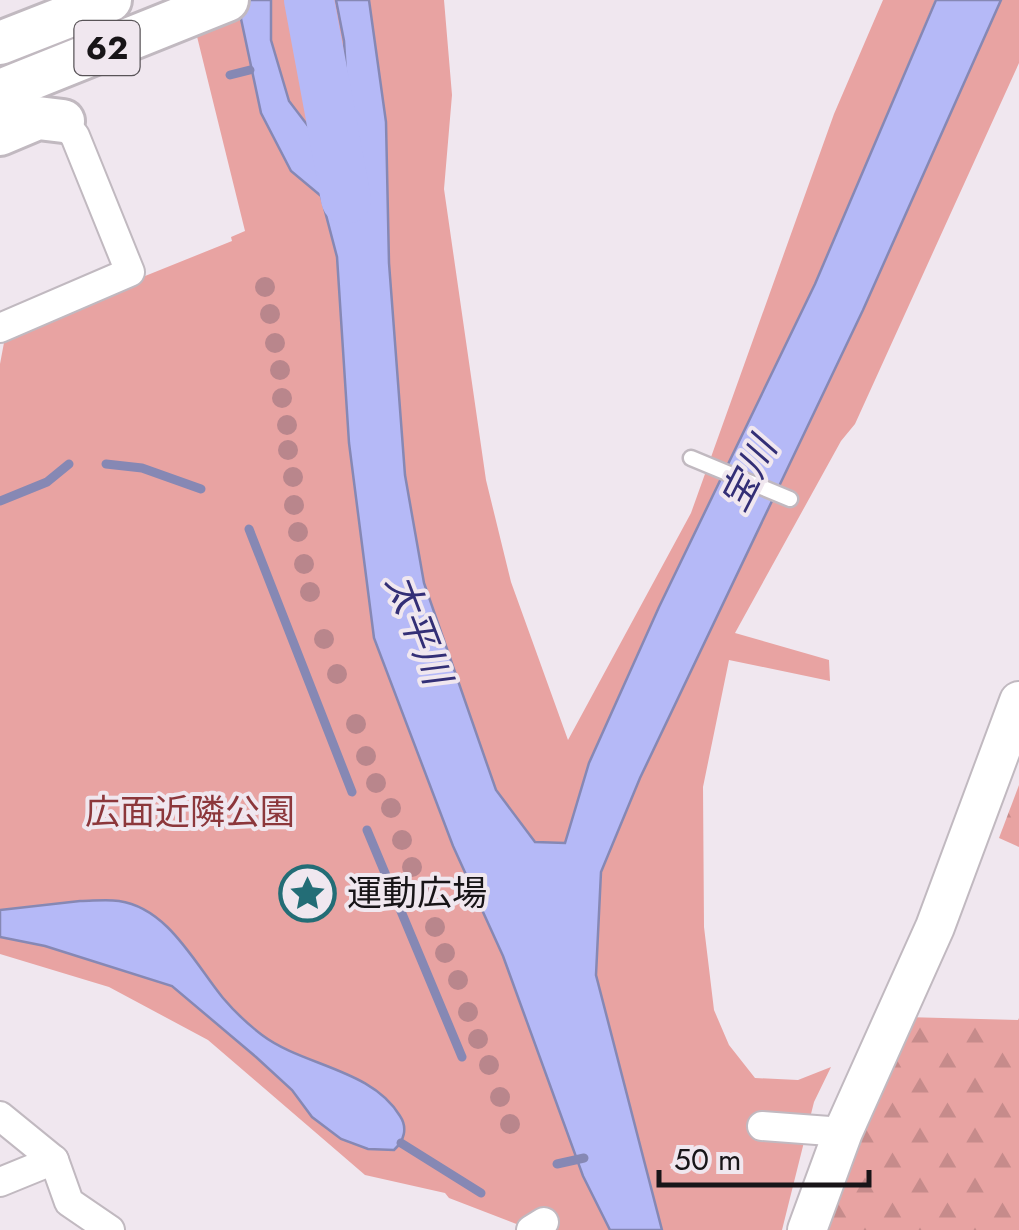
<svg xmlns="http://www.w3.org/2000/svg" width="1019" height="1230" font-family="Jost,'Noto Sans JP',sans-serif">
	<style>
		.green { fill: #e8a3a2 }
		.forest { fill: url(#forest-firs) }
		.water { fill: #b5b9f7; stroke: #8688b4; stroke-width: 2.5 }
		.lines { fill: none; stroke-linecap: round; stroke-linejoin: round }
		.stream { stroke: #8688b4; stroke-width: 9 }
		.river { stroke: #b5b9f7; stroke-width: 50 }
		.lane-casing { stroke: #c1b9c0; stroke-width: 19 }
		.street-casing { stroke: #c1b9c0; stroke-width: 32 }
		.secondary-casing { stroke: #c1b9c0; stroke-width: 42 }
		.primary-casing { stroke: #c1b9c0; stroke-width: 48 }
		.lane { stroke: #fff; stroke-width: 14 }
		.street { stroke: #fff; stroke-width: 28 }
		.secondary { stroke: #fff; stroke-width: 38 }
		.primary { stroke: #fff; stroke-width: 42 }
		.tree { fill: #b9868c }
		.labels { text-anchor: middle; dominant-baseline: central; stroke-width: 8; stroke-linejoin: round; paint-order: stroke }
		.shield { fill: #f0e7ef; stroke: #595458; stroke-width: 2.5 }
		.shield-label { font-size: 32px; font-weight: bold; fill: #181518 }
		.park-label { font-size: 35px; fill: #8c373b; stroke: #f0e7ef }
		.poi-label { font-size: 35px; fill: #181518; stroke: #f0e7ef; text-anchor: start }
		.water-label { font-size: 38px; font-style: italic; fill: #332f76; stroke: #f0e7ef }
	</style>
	<defs>
		<pattern id="forest-firs" width="22" height="20" patternUnits="userSpaceOnUse" patternTransform="scale(2.5)"><rect width="22" height="20" fill="#e8a3a2"/><path d="M5 1l3.5 6h-7zM16 11l3.5 6h-7z" fill="#c68b8b"/></pattern>
	</defs>
	<rect width="100%" height="100%" fill="#f0e7ef"/>
	<!-- green -->
	<g class="green">
		<path d="M188,0H237L291,170L321,195L337,257L349,443L374,638L453,846L503,956L583,1176L611,1230H532L449,1198L445,1193L365,1175L208,1040L109,987L0,954V364L6,332L232,241L231,237L245,231Z"/>
		<path d="M272,0H336L344,41L349,124L318,139L289,101L271,40Z"/>
		<path d="M369,0H444L452,95L444,189L486,480L511,582L568,740L691,513L834,114L883,0H935L815,284L659,607L589,763L565,843H535L496,790L424,583L405,475L389,263L386,122Z"/>
		<path d="M1001,0H1019V63L855,424L841,441L735,633L829,660L830,681L729,660L703,787L704,927L714,1010L729,1045L755,1078L798,1080L831,1067L814,1102L782,1230H661L596,975L601,872L640,779Z"/>
	</g>
	<!-- forest -->
	<g class="forest">
		<path d="M1019,785V847L999,838Z"/>
		<path d="M905,1017L1018,1020L1019,1018V1230H828Z"/>
	</g>
	<!-- water -->
	<g class="water">
		<path d="M237,0H271V40L289,101L318,139L349,123L344,41L336,0H369L386,122L389,263L405,475L424,583L496,790L535,842L565,843L589,763L659,607L815,284L936,0H1001L863,310L640,778L601,872L596,975L662,1230H610L583,1176L503,956L453,846L374,638L349,443L337,257L321,196L291,171L261,113Z"/>
		<path d="M80,901C93,901 106,899 119,901C168,908 195,964 223,998C234,1011 249,1025 262,1035C303,1066 372,1069 400,1116C408,1128 404,1141 394,1150L368,1149L341,1139L312,1117L292,1090L256,1057L172,986L45,946L0,937V910Z"/>
	</g>
	<g class="lines">
		<!-- stream -->
		<g class="stream">
			<path d="M230,75L250,70"/>
			<path d="M106,464L142,468L201,489"/>
			<path d="M0,501L47,482L69,464"/>
			<path d="M249,529L352,792"/>
			<path d="M367,830L462,1057"/>
			<path d="M401,1143L481,1193"/>
			<path d="M557,1164L584,1158"/>
		</g>
		<!-- river -->
		<path class="river" d="M309,0L346,199"/>
		<defs>
			<path id="lane" d="M691,458L790,499"/>
			<g id="street">
				<path d="M0,328L130,272L75,136L63,121"/>
				<path d="M0,1116L54,1160L69,1202L110,1230"/>
				<path d="M762,1126L843,1132"/>
				<path d="M0,1182L54,1160"/>
				<path d="M531,1230L544,1222"/>
			</g>
			<path id="secondary" d="M807,1230L843,1132L935,927L1019,701"/>
			<g id="primary">
				<path d="M0,43L110,0"/>
				<path d="M0,91L227,0"/>
				<path d="M0,134L38,118L63,121"/>
			</g>
		</defs>
		<!-- lane casing -->
		<use href="#lane" class="lane-casing"/>
		<!-- street casing -->
		<use href="#street" class="street-casing"/>
		<!-- secondary casing -->
		<use href="#secondary" class="secondary-casing"/>
		<!-- primary casing -->
		<use href="#primary" class="primary-casing"/>
		<!-- lane -->
		<use href="#lane" class="lane"/>
		<!-- street -->
		<use href="#street" class="street"/>
		<!-- secondary -->
		<use href="#secondary" class="secondary"/>
		<!-- primary -->
		<use href="#primary" class="primary"/>
	</g>
	<!-- trees -->
	<g class="tree">
		<circle cx="265" cy="287" r="10"/>
		<circle cx="270" cy="314" r="10"/>
		<circle cx="275" cy="343" r="10"/>
		<circle cx="280" cy="370" r="10"/>
		<circle cx="282" cy="398" r="10"/>
		<circle cx="287" cy="425" r="10"/>
		<circle cx="288" cy="450" r="10"/>
		<circle cx="293" cy="477" r="10"/>
		<circle cx="294" cy="505" r="10"/>
		<circle cx="298" cy="532" r="10"/>
		<circle cx="304" cy="564" r="10"/>
		<circle cx="310" cy="592" r="10"/>
		<circle cx="324" cy="639" r="10"/>
		<circle cx="337" cy="674" r="10"/>
		<circle cx="356" cy="724" r="10"/>
		<circle cx="366" cy="756" r="10"/>
		<circle cx="376" cy="783" r="10"/>
		<circle cx="391" cy="808" r="10"/>
		<circle cx="402" cy="840" r="10"/>
		<circle cx="412" cy="867" r="10"/>
		<circle cx="425" cy="895" r="10"/>
		<circle cx="435" cy="927" r="10"/>
		<circle cx="445" cy="953" r="10"/>
		<circle cx="458" cy="980" r="10"/>
		<circle cx="468" cy="1012" r="10"/>
		<circle cx="478" cy="1039" r="10"/>
		<circle cx="489" cy="1065" r="10"/>
		<circle cx="500" cy="1097" r="10"/>
		<circle cx="510" cy="1124" r="10"/>
	</g>
	<!-- icons -->
	<defs>
		<symbol id="sight-ring" viewBox="-11 -11 22 22"><circle r="9.5" fill="#f0e7ef" stroke="#236d76" stroke-width="1.5"/><path d="M0-6L1.8-2.2L6-1.7L2.9 1.2L3.7 5.4L0 3.3L-3.7 5.4L-2.9 1.2L-6-1.7L-1.8-2.2Z" fill="#236d76"/></symbol>
	</defs>
	<g fill-rule="evenodd">
		<use href="#sight-ring" x="276" y="862" width="63" height="63"/>
	</g>
	<g class="labels">
		<!-- shield labels -->
		<rect class="shield" x="74.5" y="21" width="65" height="54" rx="8"/>
		<g class="shield-label">
			<text x="107" y="48">62</text>
		</g>
		<!-- park labels -->
		<g class="park-label">
			<text x="190" y="812">広面近隣公園</text>
		</g>
		<!-- poi labels -->
		<g class="poi-label">
			<text x="347" y="893">運動広場</text>
		</g>
		<!-- water labels -->
		<g class="water-label">
			<text transform="translate(748 474) rotate(-63)">宝川</text>
			<text transform="translate(419 629) rotate(69)">太平川</text>
		</g>
	</g>
	<!-- scale -->
	<path d="M659 1170v15h210v-15" fill="none" stroke="#181518" stroke-width="5"/>
	<text x="674" y="1170" font-size="30" fill="#181518" stroke="#f0e7ef" stroke-width="8" paint-order="stroke">50 m</text>
</svg>
